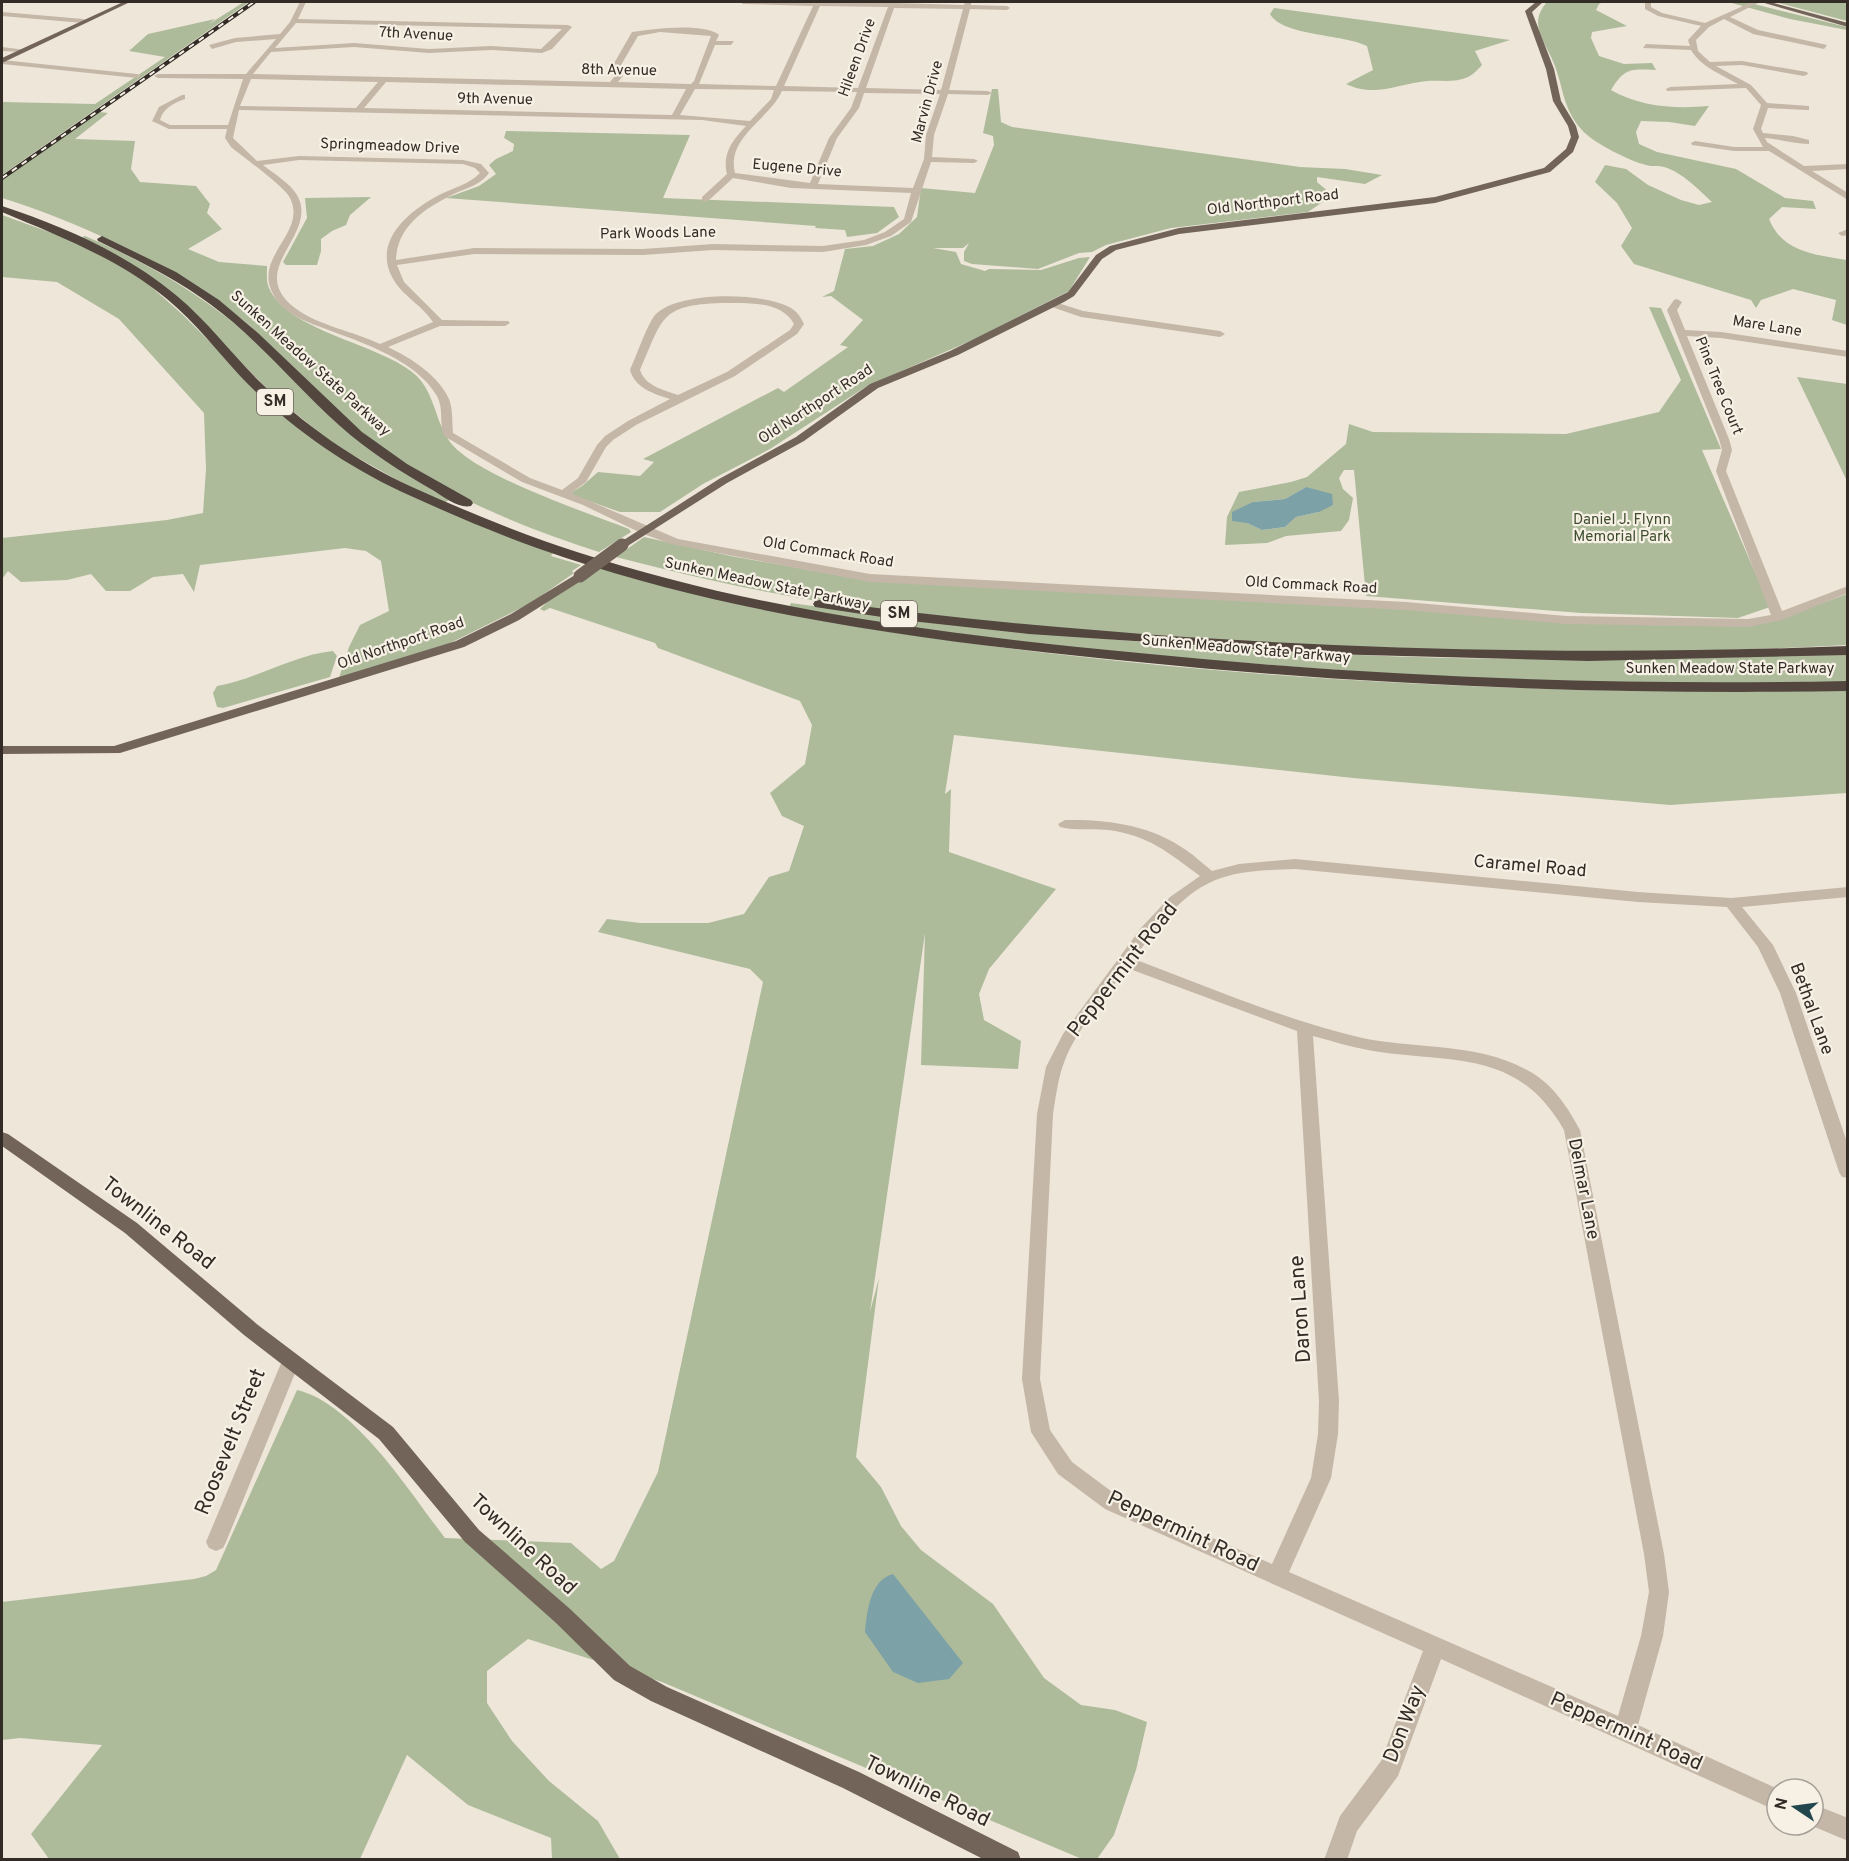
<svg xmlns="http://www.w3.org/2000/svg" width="1849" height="1861" font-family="Overpass,sans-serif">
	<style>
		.green { fill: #adbb9b; fill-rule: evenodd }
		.water { fill: #7ca1a7 }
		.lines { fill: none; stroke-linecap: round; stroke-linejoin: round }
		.minor { fill: #c4b7a7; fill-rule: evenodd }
		.major { fill: #726459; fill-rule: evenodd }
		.highway { fill: #52463e; fill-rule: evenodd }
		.rail-casing { stroke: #322b26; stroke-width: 4 }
		.rail { stroke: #f6f0e5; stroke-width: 2; stroke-dasharray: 6; stroke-linecap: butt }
		.major-bridge { stroke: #726459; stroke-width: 13 }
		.labels { text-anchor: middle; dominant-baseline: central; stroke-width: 4.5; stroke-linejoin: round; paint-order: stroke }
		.far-street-label { font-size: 15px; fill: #322b26; stroke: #f6f0e5 }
		.far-park-label { font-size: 15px; fill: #3e4d2d; stroke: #f6f0e5 }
		.shield { fill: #f6f0e5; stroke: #6d665f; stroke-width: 1.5 }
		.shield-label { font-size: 16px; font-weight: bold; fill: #322b26 }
		.street-label { font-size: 18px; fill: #322b26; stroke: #f6f0e5 }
		.near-street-label { font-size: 21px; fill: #322b26; stroke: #f6f0e5 }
	</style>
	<rect width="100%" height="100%" fill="#eee6d9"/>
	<!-- green -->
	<g class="green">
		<path d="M244,2H249L2,175V102L95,104L165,57L129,51L148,34L215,19L209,24Z"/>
		<path d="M1547,2H1603L1599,4L1596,10L1627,26L1592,32L1591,38L1599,56L1624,64L1652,63L1656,70C1631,69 1625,67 1611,90C1640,107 1676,109 1709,106L1695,126L1669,122L1641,121L1636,132L1639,144L1657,152L1736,169L1785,198L1813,201L1816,209L1782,207L1769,219C1782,252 1816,255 1847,260V325L1832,320L1836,300L1793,289L1761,300L1756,308L1751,300L1634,264L1621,246L1632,228L1617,203L1595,182L1605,165L1626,169L1648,185L1681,200L1699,205L1712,202C1699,190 1682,172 1664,167C1658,165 1652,167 1646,165C1630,161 1593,143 1582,130C1561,107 1564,85 1552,59C1542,37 1529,23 1547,2Z"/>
		<path d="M1728,2H1746L1847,27V30L1790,19Z"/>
		<path d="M1775,2H1847V21Z"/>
		<path d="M1274,8L1510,40L1475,51L1482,65C1478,69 1474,74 1468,77C1455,83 1441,80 1427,81C1397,84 1375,98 1346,84L1373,70L1367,46C1343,34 1282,36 1270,14Z"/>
		<path d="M992,89H998L1001,122L1012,127L1300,167L1345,169L1382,175L1365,184L1317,177V182L1330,193L1327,199L1308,212L1171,228L1106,245L1092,252L1079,253L1038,269L972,264L964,261V252L969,243L963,248H933L956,252L961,264L985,271L989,269L1041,270L1079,258L1090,257L1069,291L977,338L867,386L770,449L703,484L660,512H620L569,494L582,486L598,472L640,476L654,462L643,459L778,388L784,392L848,347L840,345L863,320L831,296L822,297L834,291L845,249L873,246L899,234L917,217L921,188L975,193L994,145L993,136L983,133Z"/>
		<path d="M99,112L108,113L75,139L135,141L131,169L140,182L196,186L210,204L207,213L222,229L188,249L219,262L267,266C267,272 266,282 269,288C288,331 376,343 412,372C434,389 434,417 448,439C469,474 589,513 629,529L631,532L599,552C523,527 443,496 379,446C344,419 312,385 279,354C267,343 256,330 243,320C170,266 88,225 2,198V180Z"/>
		<path d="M506,131L690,135L663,198L894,207L899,217L877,233L847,237L845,230L815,228L816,226L446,198L479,186L496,174L489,165L496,159L513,151L514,144L504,138Z"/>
		<path d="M371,197L350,215L346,225L332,231L321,239V251L317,265H286L283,262L307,218L305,198Z"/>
		<path d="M2,215L74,241L110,259L148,284L183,315L288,420L419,499L490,530L553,553L551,556L581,565L572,571L574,573L531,603L434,651L339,678L349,647L360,625L389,611L381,561L366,551L345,548L200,565L194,592L183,574L153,577L130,591H106L91,574L67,580L21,582L8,571L2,579V538L167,520L203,513L206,469L204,413L119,319L57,282L2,277Z"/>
		<path d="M85,236C139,259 189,287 235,324C267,350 294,382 323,410C362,446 404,474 449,500L444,503L408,486L335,445L274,396L185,305L80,238Z"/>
		<path d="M1649,307L1661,308L1721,449L1702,450L1770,607L1738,618L1581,613L1366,596L1354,470H1344L1339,478L1343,489L1353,498L1349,520L1341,531L1286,536L1267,543L1225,545L1227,517L1239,492L1291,482L1307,477L1346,444L1349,424L1373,432L1566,434L1659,412L1681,380ZM1306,487L1319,512L1296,517L1285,527L1262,530L1247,523L1253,502L1285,499Z"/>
		<path d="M1797,377L1847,384V481Z"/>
		<path d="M644,537L731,556L860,579L1704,626L1782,618L1847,594V645C1600,658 1352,653 1105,632C1016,624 926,617 838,604C762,593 685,575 616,557Z"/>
		<path d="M600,568C752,614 908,637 1065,655C1325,685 1586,695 1847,690V793L1670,805L1353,778L954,735L945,794L951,789L949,852L1056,889L989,969L979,994L984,1020L1021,1041L1018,1069L921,1065L925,933L870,1312L879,1278L856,1457L881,1487L901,1526L921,1550L993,1604L1044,1678L1081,1705L1115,1710L1147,1722L1136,1770L1114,1835L1097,1859H1082L662,1682L528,1639L487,1671V1703L512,1741L549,1781L598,1821L620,1859H552L551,1838L468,1805L407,1755L360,1859H49L31,1834L102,1745L20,1738L2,1740V1602L194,1579L206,1576L216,1570L297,1390C354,1403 411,1494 445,1538L571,1543L601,1569L614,1561L658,1472L763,982L750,969L598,932L607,919L640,923H708L744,914L769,877L789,871L804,826L782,816L770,793L805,764L812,725L800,701L658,648L655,643L550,608L544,611L540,609L549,600Z"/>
		<path d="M791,603C1140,653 1495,670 1847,653V682L1682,684L1460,679L1122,654L904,627L789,607Z"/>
		<path d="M333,651L337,656L330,677L223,708L217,707L213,693L217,686C257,679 293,655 333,651Z"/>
	</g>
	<!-- water -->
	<g class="water">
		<path d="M1306,487L1332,494L1333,505L1319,512L1296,517L1285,527L1262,530L1247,523L1232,521V512L1253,502L1285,499Z"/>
		<path d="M893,1574L963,1663L949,1679L918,1683L893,1672L865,1632C867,1612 870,1580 893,1574Z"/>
	</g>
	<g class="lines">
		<!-- minor -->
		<g class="minor">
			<path d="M300,2H306L298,19L568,25L572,27L552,49L542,53L491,50L429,53L354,47L271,52L253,74L610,82L615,76L613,65L632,32C650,29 705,22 719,35L716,41H734L731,45H715L699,84L776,86L813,6L743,4L740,2H896V3L964,5L965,2H971V5L1007,6L1010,8L1007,10L970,9L949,90L988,91L992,93L988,95L948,94L934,135L932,157L974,159L978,161L974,163L931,162L911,222L891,236L866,245L823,252L713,250L643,255L474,254L397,265L404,282L442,320L508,321L510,323L505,326H440L388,347C411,358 438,375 449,399C453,409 452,422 453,433L530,478L562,490L578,478L597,445L605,436L628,421L670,399C654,394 635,388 630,370C636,357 647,325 655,315C677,291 762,292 789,307C797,311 800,316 804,324L797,334L735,376L636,425L613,440L606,447L586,482L571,493L678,539L870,574L1406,602L1566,616L1748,619L1771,615L1716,471L1722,450L1719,439L1667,310L1674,300L1677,299L1682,302L1677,310L1685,330L1721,332L1848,351V357L1721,338L1687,336L1729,439L1732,450L1726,471L1782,611L1848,586V593L1782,620L1748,627L1566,624L1406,610L870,582L671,544L641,533L583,505L522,482L444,436C439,424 444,409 437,396C416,360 363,343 326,329C310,323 291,317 279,303C244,259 309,236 290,198C284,186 243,157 231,147L225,138L227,129H169L152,121L159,107L182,95H185V99C174,103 163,108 160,120L170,125H228L243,79L158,78L154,76L158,74H246L276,39L236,42L212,49L209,45L235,38L280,34L290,22ZM820,6L888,7L858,88L784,86ZM894,8L963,9L941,90L866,88ZM296,23L562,29L541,49L491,46L429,49L354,43L275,48ZM660,32L711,36L694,81L691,84L618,82L623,76L621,65L638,36ZM251,79L378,82L356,108L240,106ZM386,82L686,89L672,115L364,108ZM695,89L774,90L771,99L750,121L680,115ZM782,91L857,92L851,108L829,138L810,183L735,173C726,137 769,120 782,91ZM864,93L940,94L926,135L924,159L913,188L818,184L837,138L859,108ZM239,110L702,120L746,126C732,141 722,154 727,174L702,197V201H708L733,178L791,188L911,193L904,219L885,232L864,240L823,246L713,244L643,249L474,248L396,260C397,224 429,206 458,192C470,187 481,184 489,173L481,164L463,160L299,156L257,161L233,138ZM299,160L463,164L475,168L480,173C470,184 453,188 439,195C409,211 373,240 392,277C402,296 422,305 433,322L380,344C353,331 319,326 295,308C244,269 320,235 297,195C291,184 273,173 263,165ZM721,303C745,303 781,300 794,324L790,330L727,372L678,395C664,390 645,386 640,370C663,319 659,305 721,303Z"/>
			<path d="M1645,2H1651V7L1662,13L1705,23L1752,2H1760L1730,17L1758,30L1827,45L1824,49L1753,34L1724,19L1709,27L1696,40L1698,51L1710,62L1742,61L1807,72L1808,74L1804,76L1742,65L1716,66L1751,85L1767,103L1809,106V110H1806L1768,108L1761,129L1763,133L1793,136L1809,140V144C1795,144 1779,139 1765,138L1767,142L1804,166L1848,164V169L1812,171L1848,193V200L1769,151H1734L1692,145L1691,143L1695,141L1734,147H1763L1753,129L1761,105L1746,88L1667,91L1666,89L1670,87L1738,84C1721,74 1702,68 1691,50L1643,48L1646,44L1690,46L1688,40L1701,26L1658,16L1645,9Z"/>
			<path d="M2,12L83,19L87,21L83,23L2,16Z"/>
			<path d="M2,47L26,50L22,52L2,51Z"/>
			<path d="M2,60L137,74L141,76L137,78L2,64Z"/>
			<path d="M1848,229V235L1842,236L1838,233Z"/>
			<path d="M1052,301L1083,311L1220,331L1225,334L1220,337L1081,317L1049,306L1047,304Z"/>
			<path d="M1065,820C1107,819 1151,825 1186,850C1195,856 1203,864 1212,871L1239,864L1295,859L1638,892L1731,898L1848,887V897L1742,907L1773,945L1796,993L1848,1145V1178L1842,1177L1839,1172L1780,993L1758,947L1727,907L1638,902L1295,869C1271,870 1244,870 1221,878C1184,890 1156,928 1134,959C1208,987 1280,1018 1358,1037C1414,1050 1474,1041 1527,1070C1552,1083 1567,1106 1580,1130L1664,1554L1669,1592L1663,1636L1638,1725L1778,1789L1777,1811L1441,1659L1398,1776L1357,1831L1347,1860H1324L1340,1816L1381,1761L1423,1651L1105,1509L1058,1474L1031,1432L1022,1379L1037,1114L1046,1067L1063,1034L1141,928L1170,897L1200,876C1169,853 1148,835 1108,830C1092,828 1075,831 1060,827L1058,824ZM1127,968L1297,1031L1319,1401L1318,1434L1311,1478L1272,1564L1119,1497L1072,1462L1050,1430L1040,1379L1053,1114C1056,1096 1058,1077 1065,1060C1076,1030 1108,994 1127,968ZM1313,1036C1335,1042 1358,1049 1380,1052C1457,1063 1519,1051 1564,1130L1644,1554L1649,1592L1641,1636L1618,1716L1289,1572L1331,1478L1338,1434L1339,1401Z"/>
			<path d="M291,1353L298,1356L300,1361L226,1542L223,1548L216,1551L209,1548L206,1542L282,1361L284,1356Z"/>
			<path d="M1813,1804L1848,1818V1841L1810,1825H1813Z"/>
		</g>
		<!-- major -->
		<g class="major">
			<path d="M123,2H130L2,63V58Z"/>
			<path d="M1536,2H1543L1532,12L1554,69L1561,101L1576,126L1579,137L1573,152L1550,172L1435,203L1179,234L1116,250L1102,259L1074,296L1064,302L958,355L878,388L804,441L727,483L626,547H618L616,545L719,479L796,437L870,384L950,351L1068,292L1096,255L1110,246L1179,228L1435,197L1544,168L1566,149L1571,137L1568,126L1553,101L1546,69L1525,11Z"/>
			<path d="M1761,2H1770L1848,23V27Z"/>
			<path d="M580,572L586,576L584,579L519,620L464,647L120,753L2,754V746H114L456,641L511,614Z"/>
			<path d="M2,1132L8,1134L137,1223L258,1325L393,1427L479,1530L569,1608L630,1666L667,1687L859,1772L1018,1852L1021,1860H985L843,1788L651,1701L614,1680L555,1622L465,1542L379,1439L244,1335L125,1233L2,1146Z"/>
		</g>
		<!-- highway -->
		<g class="highway">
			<path d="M2,206C63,226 127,254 177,296C207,321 231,353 259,381C303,424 355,461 412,487C466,511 520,534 577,552C758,611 950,635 1139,653C1375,677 1610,686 1848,681V691C1610,695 1374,686 1138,662C946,643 750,619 566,558C510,540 455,516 402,492C342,464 287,425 242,378C217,351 195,322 167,299C119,259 59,236 2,212Z"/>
			<path d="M102,236L176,272L219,300L258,333L362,432L407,464L471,500L473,503L471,506C459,509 444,497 434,491C401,472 368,451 340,426C295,386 258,339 210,304C175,278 137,260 98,241L97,239Z"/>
			<path d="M820,600C941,618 1063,628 1185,637C1406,651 1626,655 1848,646V655L1588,661L1327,654L1029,634L902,620L815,607L813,604L815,601Z"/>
		</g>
		<defs>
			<path id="rail" d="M2,178L254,2"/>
		</defs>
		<!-- rail casing -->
		<use href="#rail" class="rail-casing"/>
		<!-- rail -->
		<use href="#rail" class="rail"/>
		<!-- major-bridge -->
		<path class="major-bridge" d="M580,576L622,545"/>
	</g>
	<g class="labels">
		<!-- far-street labels -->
		<g class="far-street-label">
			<text transform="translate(416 35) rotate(3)">7th Avenue</text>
			<text transform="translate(858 58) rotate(-70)">Hileen Drive</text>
			<text transform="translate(619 71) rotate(1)">8th Avenue</text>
			<text transform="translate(495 100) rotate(1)">9th Avenue</text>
			<text transform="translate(928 102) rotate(-75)">Marvin Drive</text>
			<text transform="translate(390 147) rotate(2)">Springmeadow Drive</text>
			<text transform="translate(797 169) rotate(5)">Eugene Drive</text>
			<text transform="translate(1273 203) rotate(-7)">Old Northport Road</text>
			<text transform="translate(658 234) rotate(-1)">Park Woods Lane</text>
			<text transform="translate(1767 327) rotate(9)">Mare Lane</text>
			<text transform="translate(310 364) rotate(42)">Sunken Meadow State Parkway</text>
			<text transform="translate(1718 386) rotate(68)">Pine Tree Court</text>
			<text transform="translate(816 405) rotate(-33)">Old Northport Road</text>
			<text transform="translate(828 553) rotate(9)">Old Commack Road</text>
			<text transform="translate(767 585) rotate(12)">Sunken Meadow State Parkway</text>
			<text transform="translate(1311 586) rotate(3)">Old Commack Road</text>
			<text transform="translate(401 644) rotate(-19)">Old Northport Road</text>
			<text transform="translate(1246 650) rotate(5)">Sunken Meadow State Parkway</text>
			<text x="1730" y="669">Sunken Meadow State Parkway</text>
		</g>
		<!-- far-park labels -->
		<g class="far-park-label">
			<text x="1622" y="520">Daniel J. Flynn<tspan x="1622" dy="17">Memorial Park</tspan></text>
		</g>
		<!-- shield labels -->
		<g class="shield">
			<rect x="257" y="389" width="36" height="26" rx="4.5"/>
			<rect x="881" y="601" width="36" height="26" rx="4.5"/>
		</g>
		<g class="shield-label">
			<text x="275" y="402">SM</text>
			<text x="899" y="614">SM</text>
		</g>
		<!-- street labels -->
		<g class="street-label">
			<text transform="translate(1530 867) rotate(5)">Caramel Road</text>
			<text transform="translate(1811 1009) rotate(70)">Bethal Lane</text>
			<text transform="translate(1583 1189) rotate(79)">Delmar Lane</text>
		</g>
		<!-- near-street labels -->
		<g class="near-street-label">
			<text transform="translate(1123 970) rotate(-52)">Peppermint Road</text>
			<text transform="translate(158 1224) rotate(38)">Townline Road</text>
			<text transform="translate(1301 1309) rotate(-94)">Daron Lane</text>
			<text transform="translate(231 1442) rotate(-68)">Roosevelt Street</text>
			<text transform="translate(1183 1532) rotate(25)">Peppermint Road</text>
			<text transform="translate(523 1545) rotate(43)">Townline Road</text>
			<text transform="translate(1405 1724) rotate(-69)">Don Way</text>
			<text transform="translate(1626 1732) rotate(24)">Peppermint Road</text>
			<text transform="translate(927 1792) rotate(26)">Townline Road</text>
		</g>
	</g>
	<!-- border -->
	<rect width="1849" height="1861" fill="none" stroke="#322b26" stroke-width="6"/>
	<!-- north arrow -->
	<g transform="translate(1795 1807) rotate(283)"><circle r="28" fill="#f6f0e5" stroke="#a8a199" stroke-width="1.5"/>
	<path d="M0-4.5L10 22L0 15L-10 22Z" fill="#21464e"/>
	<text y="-9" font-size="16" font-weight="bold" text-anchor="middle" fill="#322b26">N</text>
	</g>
</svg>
